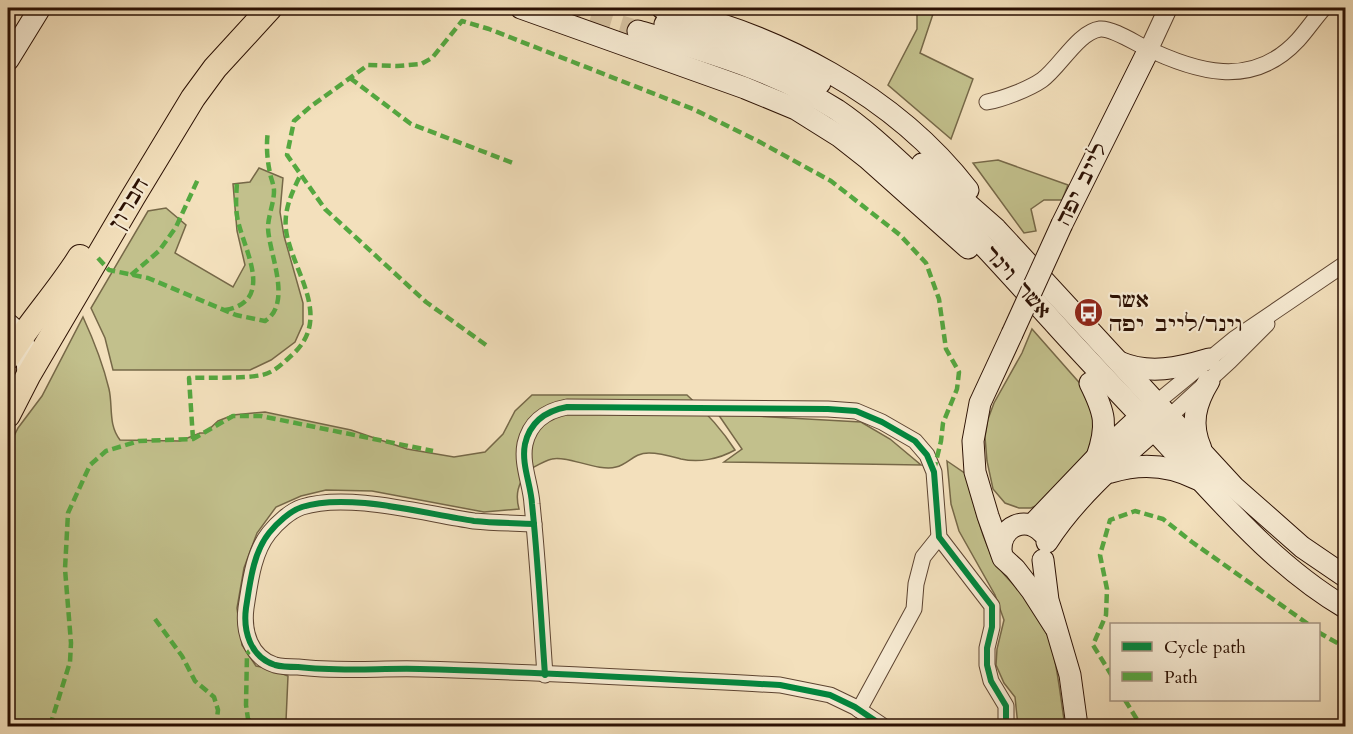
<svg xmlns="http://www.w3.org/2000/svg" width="1353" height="734" font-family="Cardo,'Frank Ruhl Libre',serif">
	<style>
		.green { fill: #c2c08c; stroke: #766848; stroke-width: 1.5 }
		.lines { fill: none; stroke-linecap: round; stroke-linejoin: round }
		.secondary-tunnel { stroke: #d5c1a0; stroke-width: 21; stroke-dasharray: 21 10; stroke-linecap: butt }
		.minor-casing { stroke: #5d4431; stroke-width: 17 }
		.tertiary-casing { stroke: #5d4431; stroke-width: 20 }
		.secondary-casing { stroke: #2b1003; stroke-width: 23 }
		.trunk-casing { stroke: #2b1003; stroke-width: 26 }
		.minor { stroke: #f7ebd3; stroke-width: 15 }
		.tertiary { stroke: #f7ebd3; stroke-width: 18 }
		.secondary { stroke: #f7ebd3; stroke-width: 21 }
		.trunk { stroke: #f3e0bc; stroke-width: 24 }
		.secondary-bridge-casing { stroke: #2b1003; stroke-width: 23; stroke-linecap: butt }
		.secondary-bridge { stroke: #f7ebd3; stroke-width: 21 }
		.quiet { stroke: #54a840; stroke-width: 4.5; stroke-dasharray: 9 4.5; stroke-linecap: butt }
		.cycleway-casing { stroke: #f7ebd3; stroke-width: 10 }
		.cycleway { stroke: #00873e; stroke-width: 6 }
		.labels { text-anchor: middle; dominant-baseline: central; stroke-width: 4.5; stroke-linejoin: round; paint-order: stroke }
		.street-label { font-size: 21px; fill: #2b1003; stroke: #f7ebd3 }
		.poi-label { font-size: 21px; fill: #2b1003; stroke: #f7ebd3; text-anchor: start }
	</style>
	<rect width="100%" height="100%" fill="#f3e0bc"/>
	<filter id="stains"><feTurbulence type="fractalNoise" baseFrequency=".00333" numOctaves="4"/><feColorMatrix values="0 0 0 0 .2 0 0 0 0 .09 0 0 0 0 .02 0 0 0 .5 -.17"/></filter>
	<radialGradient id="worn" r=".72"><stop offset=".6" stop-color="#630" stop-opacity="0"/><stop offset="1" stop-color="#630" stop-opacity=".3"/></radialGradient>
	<!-- green -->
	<g class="green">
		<path d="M917,8H935L920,53L973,79L951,139L888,85L917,29Z"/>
		<path d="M998,160L1068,185L1062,200H1044L1031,209L1036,231L1024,233L973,163Z"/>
		<path d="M259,168L283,178L280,212L284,236L303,303V324L295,342L271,360L250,370H113L105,338L91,308L148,211L166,208L186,225L175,253L233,287L245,265L237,231L233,184L250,182Z"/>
		<path d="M83,317C94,341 103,364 109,389C113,406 108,425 120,440L180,441L200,433H205L218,421L233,415L265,412L351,430L407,449L454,457L485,452L503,434L515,411L532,395H687C706,412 721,428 735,450C719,459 699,463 681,459C670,456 660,453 649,453C633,453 629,464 616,467C598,472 567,455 552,459C543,461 535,467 527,471C518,485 515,494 519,509L484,512L372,491L326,490L301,496L276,507L257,533L244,568L237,608L242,645L256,666L267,668L288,676L286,721L296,726H8V448L18,428L42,396Z"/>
		<path d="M1032,329L1091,396L1098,413L1093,447L1045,502L1031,508H1019L1005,503L993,489L987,461L985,437L988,419L994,403L1022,353Z"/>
		<path d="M718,414L861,422L890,439L921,465L724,462L742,449Z"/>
		<path d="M947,461L966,474C974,503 983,550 1003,573C1014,587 1031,598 1039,614C1057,648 1059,690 1065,726H1018L1015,697L1004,683L996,665L997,649L1004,620L995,595L959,531L951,504Z"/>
	</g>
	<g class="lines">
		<!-- secondary-tunnel -->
		<path class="secondary-tunnel" d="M561,8L638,31"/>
		<defs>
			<g id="minor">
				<path d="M987,102C1003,99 1029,89 1042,80C1060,67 1078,32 1100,29C1111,28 1132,41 1142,46C1195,72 1252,90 1298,40C1307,30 1315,18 1324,8"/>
				<path d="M1156,403L1234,339L1346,263"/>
				<path d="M1169,417L1230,361L1267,324"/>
				<path d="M534,524C514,523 494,523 474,521C425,514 348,492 302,507C290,511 277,523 269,533C253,553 250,583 246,608C243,631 250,657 275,665C282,667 291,667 298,667C339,672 380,668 420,669C540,672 660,679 780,685L830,695L855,707L883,726"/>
				<path d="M545,675C541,618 538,561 532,504C531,485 521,464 525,444C530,422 545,411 567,407L828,409L856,411L882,422L915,441L927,455L934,472L939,537L992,606V627L987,648V665L991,681L1006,706V726"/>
				<path d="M859,710L914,609L916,584L923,557L939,537"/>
			</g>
			<path id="tertiary" d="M1149,49L1168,8"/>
			<g id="secondary">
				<path d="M521,8L745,88L796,109L839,136L867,158L968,248"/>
				<path d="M662,8C777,34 895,95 968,190"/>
				<path d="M665,24C719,39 770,57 820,83"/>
				<path d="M638,31C706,51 776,71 837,110C865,129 890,153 915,176C965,224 1010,274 1056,325C1093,366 1131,405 1168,445C1222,503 1276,567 1346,608"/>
				<path d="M8,60L40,8"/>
				<path d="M922,164L996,229L1234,487L1302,547L1346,577"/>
				<path d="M1062,224L1149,49"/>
				<path d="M8,324C27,339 27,353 28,376"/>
				<path d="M1012,334L980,403L973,441L975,472L988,516L1003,558L1015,569L1032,591L1055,627"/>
				<path d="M1119,362C1149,375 1179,368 1209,359"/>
				<path d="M1090,383C1105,413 1108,425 1097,457"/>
				<path d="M1201,449C1190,424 1195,404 1209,381"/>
				<path d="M1111,472C1140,463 1170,465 1197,479"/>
				<path d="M1032,525L1097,457L1151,407"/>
				<path d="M1047,542C1077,495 1123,457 1165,420"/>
				<path d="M1001,551C1000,526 1026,515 1043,533"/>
				<path d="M1043,560L1048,600L1070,675L1077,726"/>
			</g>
			<g id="trunk">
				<path d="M8,357C30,322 58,292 80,257"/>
				<path d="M8,415L28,376L133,197L193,98L215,68L270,8"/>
			</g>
		</defs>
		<!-- minor casing -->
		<use href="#minor" class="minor-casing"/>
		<!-- tertiary casing -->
		<use href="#tertiary" class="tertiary-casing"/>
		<!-- secondary casing -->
		<use href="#secondary" class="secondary-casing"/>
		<!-- trunk casing -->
		<use href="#trunk" class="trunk-casing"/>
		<!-- minor -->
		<use href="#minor" class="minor"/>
		<!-- tertiary -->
		<use href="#tertiary" class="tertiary"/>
		<!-- secondary -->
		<use href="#secondary" class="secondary"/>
		<!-- trunk -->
		<use href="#trunk" class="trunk"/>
		<defs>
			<path id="secondary-bridge" d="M1012,334L1062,224"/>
		</defs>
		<!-- secondary-bridge casing -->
		<use href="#secondary-bridge" class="secondary-bridge-casing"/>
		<!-- secondary-bridge -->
		<use href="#secondary-bridge" class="secondary-bridge"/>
		<!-- quiet -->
		<g class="quiet">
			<path d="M350,78L411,124L513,163"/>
			<path d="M98,258L109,270L148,278L236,315L265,321C293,303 269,254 268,228C268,216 274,203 274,191C274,185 271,179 270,173C267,159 266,145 268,131"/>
			<path d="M131,275L159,251L176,227L199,177"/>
			<path d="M225,310C273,302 247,255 239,225C235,212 236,197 237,183"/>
			<path d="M486,345L426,302L325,209L287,155L294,121L310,107L368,65L397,66L421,64L432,58L462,21L489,29L693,109L758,141L831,181L900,235L926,263L939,299L946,349L959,372L957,389L943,423L941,441L934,470"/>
			<path d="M193,439L189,378C210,377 242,379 262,375C275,372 283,363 292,355C332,319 296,276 287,236C282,213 291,194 301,174"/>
			<path d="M155,619L182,656L195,681L214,697L218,710L216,726"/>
			<path d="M1318,632L1346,648"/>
			<path d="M253,647L247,654L246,705L248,719L256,726"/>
			<path d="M1112,676L1093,645L1106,615L1107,589L1100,555L1110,520L1135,511L1163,519L1192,542L1308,624"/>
			<path d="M1125,700L1141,726"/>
			<path d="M50,726L70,662L71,643L65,569L68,513L90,465L106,451L139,441L193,439L233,416H261L433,451"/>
		</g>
		<defs>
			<g id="cycleway">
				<path d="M534,524C514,523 494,523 474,521C425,514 348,492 302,507C290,511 277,523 269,533C253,553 250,583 246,608C243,631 250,657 275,665C282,667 291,667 298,667C339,672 380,668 420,669C540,672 660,679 780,685L830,695L855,707L883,726"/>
				<path d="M545,675C541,618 538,561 532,504C531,485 521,464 525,444C530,422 545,411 567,407L828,409L856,411L882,422L915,441L927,455L934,472L939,537L992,606V627L987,648V665L991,681L1006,706V726"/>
			</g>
		</defs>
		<!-- cycleway casing -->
		<use href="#cycleway" class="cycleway-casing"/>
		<!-- cycleway -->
		<use href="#cycleway" class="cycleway"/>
	</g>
	<!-- icons -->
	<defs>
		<symbol id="bus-disc" viewBox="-11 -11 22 22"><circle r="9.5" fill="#8f2418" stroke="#f7ebd3"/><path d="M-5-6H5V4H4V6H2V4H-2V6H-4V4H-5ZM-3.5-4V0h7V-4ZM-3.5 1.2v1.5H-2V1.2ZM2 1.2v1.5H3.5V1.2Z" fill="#fff"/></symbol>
	</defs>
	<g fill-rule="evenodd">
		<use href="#bus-disc" x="1072" y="296" width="33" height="33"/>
	</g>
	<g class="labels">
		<!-- street labels -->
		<g class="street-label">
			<text transform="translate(1082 184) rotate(-64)">לייב יפה</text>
			<text transform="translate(129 204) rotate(-59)">חברון</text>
			<text transform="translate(1017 282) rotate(48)">אשר וינר</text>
		</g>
		<!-- poi labels -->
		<g class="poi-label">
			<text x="1109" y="300">אשר<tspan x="1109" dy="24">וינר/לייב יפה</tspan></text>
		</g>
	</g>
	<!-- margin -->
	<rect width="1353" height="734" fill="none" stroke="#f3e0bc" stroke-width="30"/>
	<rect x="9" y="9" width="1335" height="716" fill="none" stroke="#2b1003" stroke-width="3"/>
	<rect x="15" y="15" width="1323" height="704" fill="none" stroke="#2b1003" stroke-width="1.5"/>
	<!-- legend -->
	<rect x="1110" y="623" width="210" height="78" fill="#f7ebd3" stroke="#a59380" stroke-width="1.5"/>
	<rect x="1122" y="642" width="30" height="9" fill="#00873e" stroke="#a59380" stroke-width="1.5"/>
	<text x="1164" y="653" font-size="18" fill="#2b1003">Cycle path</text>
	<rect x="1122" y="672" width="30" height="9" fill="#54a840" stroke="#a59380" stroke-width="1.5"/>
	<text x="1164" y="683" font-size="18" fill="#2b1003">Path</text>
	<rect width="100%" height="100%" filter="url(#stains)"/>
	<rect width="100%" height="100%" fill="url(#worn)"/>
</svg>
